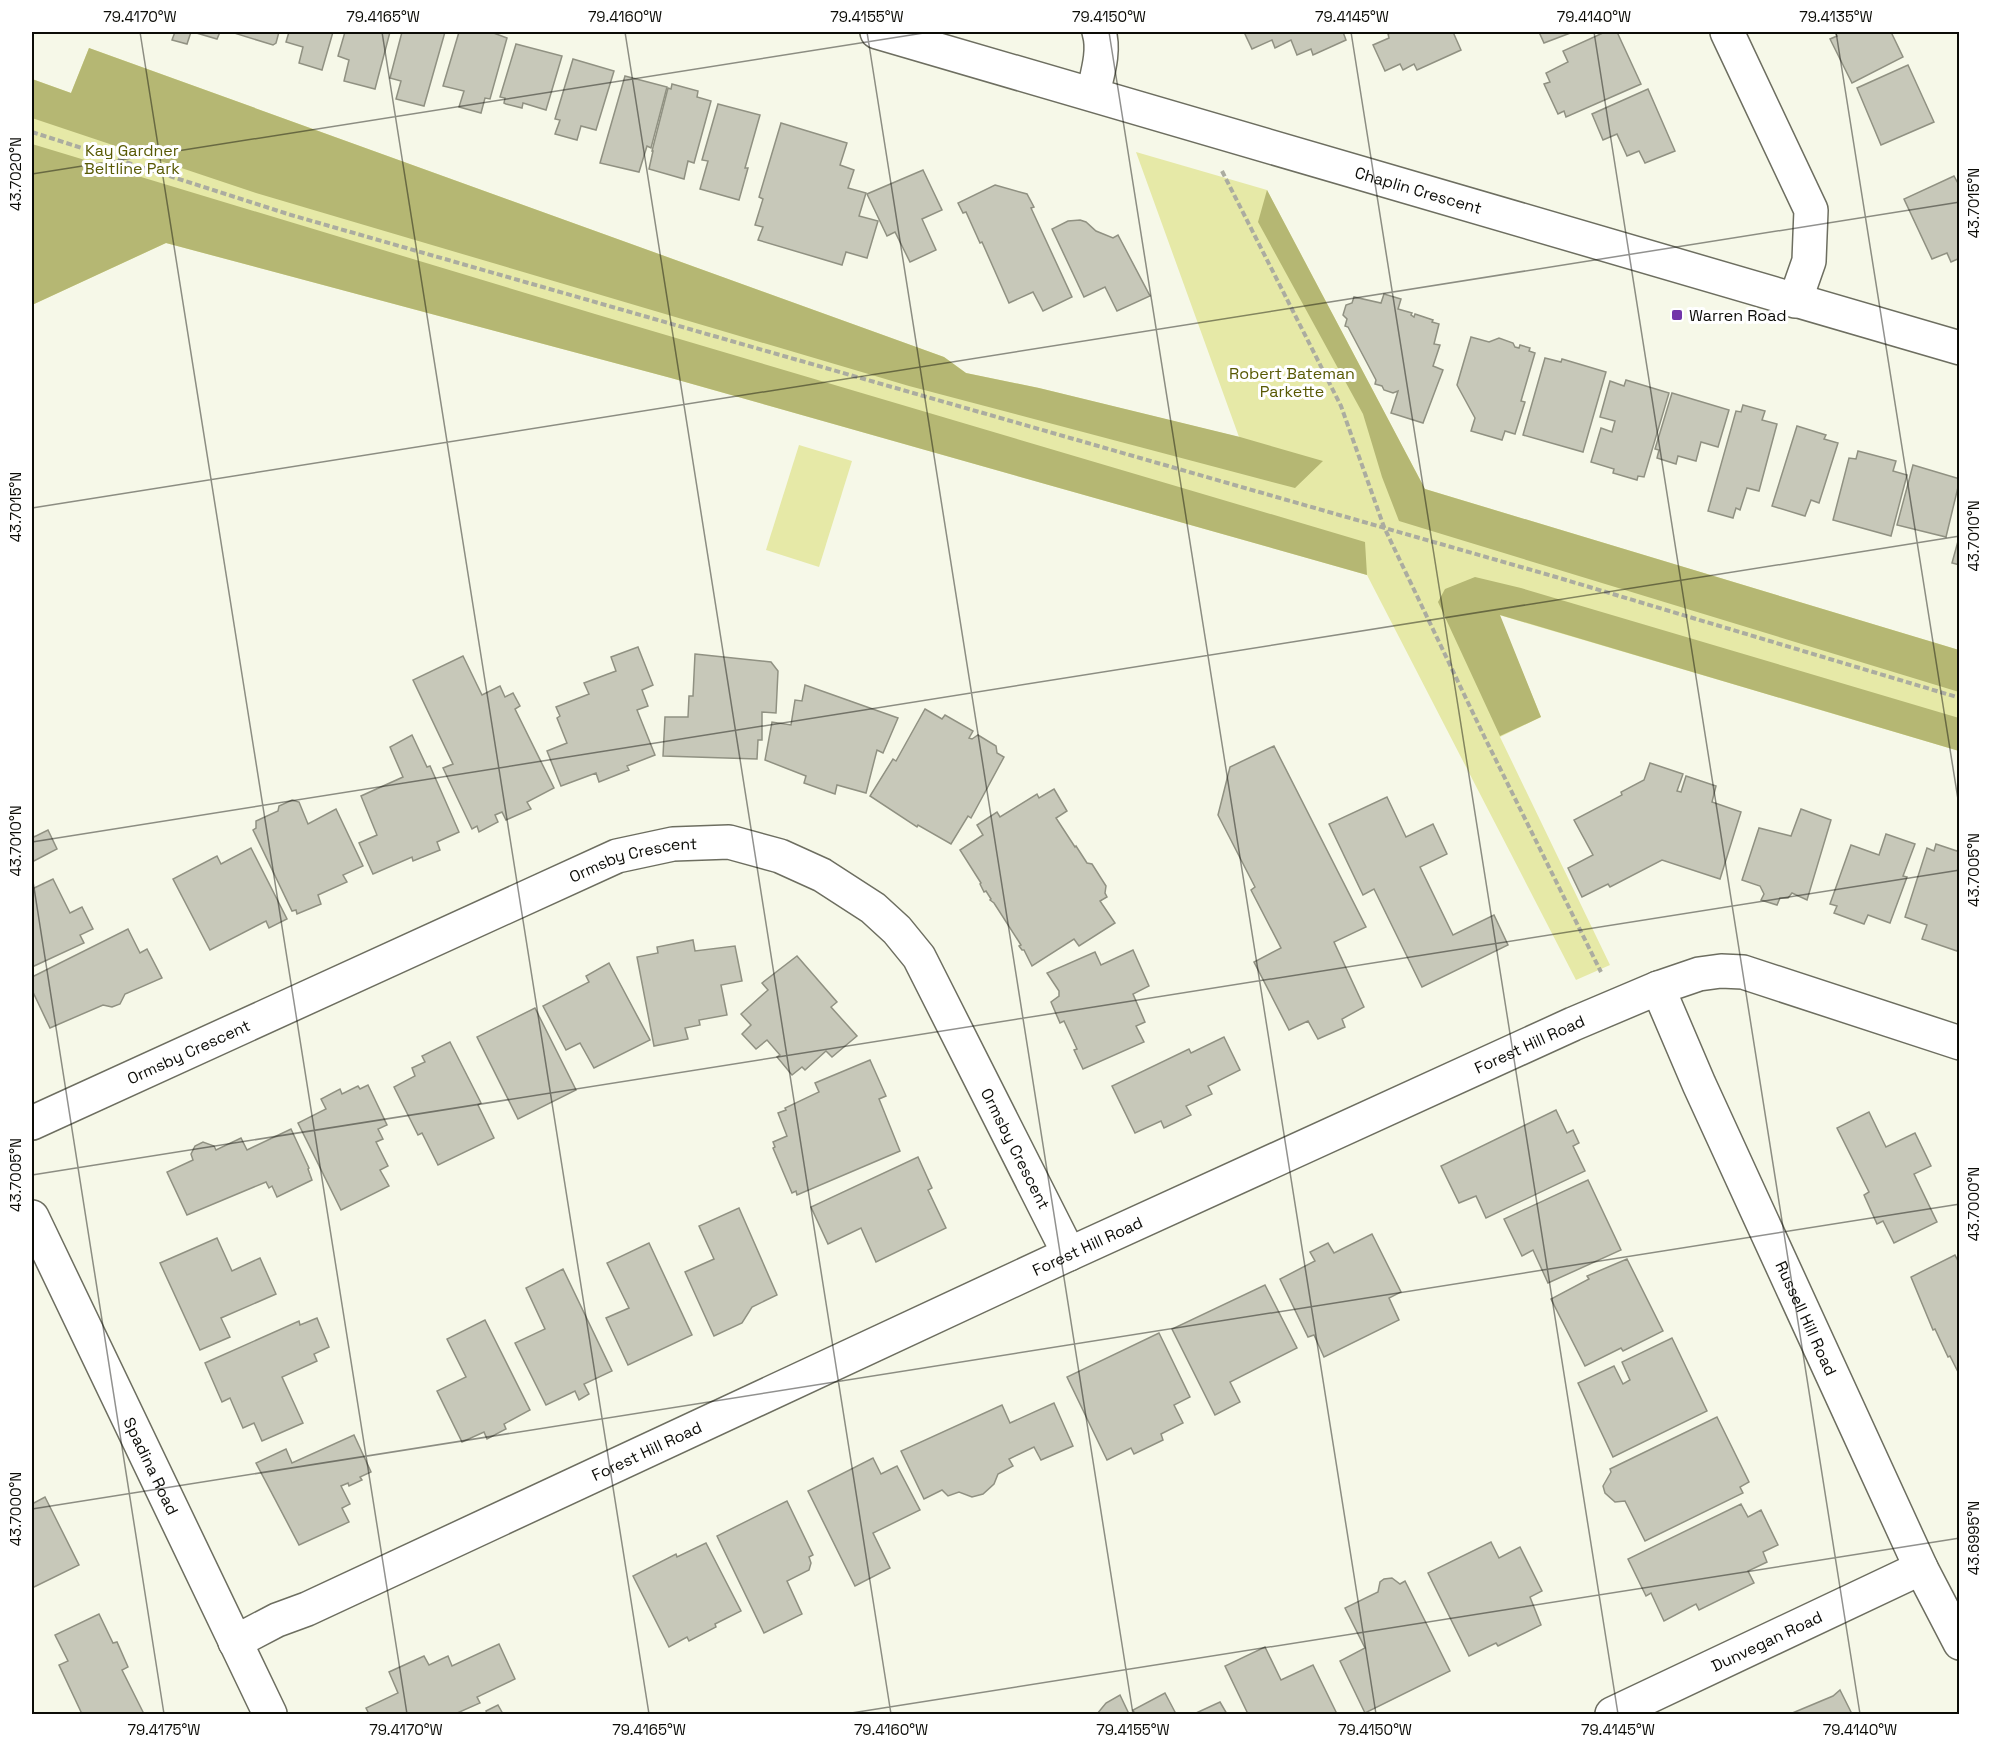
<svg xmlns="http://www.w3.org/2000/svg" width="1991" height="1746" font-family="'Space Grotesk',sans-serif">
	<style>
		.green { fill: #e6e9a7 }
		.forest { fill: #b5b773 }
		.building { fill: #c7c8b9; stroke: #909182; stroke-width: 1.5 }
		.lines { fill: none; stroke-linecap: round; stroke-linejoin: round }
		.minor-casing { stroke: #6d6e60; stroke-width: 36 }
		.path { stroke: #abaca0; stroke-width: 4; stroke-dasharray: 6 3; stroke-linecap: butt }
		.minor { stroke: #fff; stroke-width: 33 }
		.ticks { fill: none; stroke: #0c0c07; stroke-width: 1.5; stroke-opacity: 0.45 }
		.poi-dot { fill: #7234a9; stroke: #fff; stroke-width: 2 }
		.labels { text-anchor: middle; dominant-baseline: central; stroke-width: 6; stroke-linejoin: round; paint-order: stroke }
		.park-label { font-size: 16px; fill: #585904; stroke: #fff }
		.street-label { font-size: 16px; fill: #0c0c07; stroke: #fff }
		.poi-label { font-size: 16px; fill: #0c0c07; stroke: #fff; text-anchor: start }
		.neatline { fill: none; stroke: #0c0c07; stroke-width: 2 }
		.ticks-label { font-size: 15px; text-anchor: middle; fill: #0c0c07 }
	</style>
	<rect width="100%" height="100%" fill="#f6f8e8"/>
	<!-- green -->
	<g class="green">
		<path d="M89,48L944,357L966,373L1039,388L1239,437L1136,152L1267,190L1425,489L1959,650V751L1499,615L1541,717L1500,737L1610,965L1576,980L1367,575L671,378L166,243L32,305V79L71,93Z"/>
		<path d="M799,445L852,461L819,567L766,550Z"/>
	</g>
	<!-- forest -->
	<g class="forest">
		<path d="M89,48L944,357L966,373L1039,388L1240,437L1323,461L1295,488L909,386L256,193L32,118V79L71,93Z"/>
		<path d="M32,144L595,314L1365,542L1367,575L671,378L166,243L32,305Z"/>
		<path d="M1267,190L1425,489L1959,650V692L1399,521L1382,477L1363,414L1258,222Z"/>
		<path d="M1475,577L1521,588L1959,718V751L1500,615L1541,717L1500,736L1438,602L1445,589Z"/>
	</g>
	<!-- building -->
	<g class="building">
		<path d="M175,32H191L187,44L172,40Z"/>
		<path d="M193,32H220L217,39Z"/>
		<path d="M235,32H279L276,43L273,45L234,33Z"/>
		<path d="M289,32H333L322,70L299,63L303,47L286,42Z"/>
		<path d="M345,32H390L375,89L344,81L349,60L338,56Z"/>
		<path d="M402,32H445L424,106L396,99L401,81L390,78Z"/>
		<path d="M459,32H491L507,38L490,99L485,98L481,113L459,107L464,91L443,86Z"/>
		<path d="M1244,32H1343L1346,40L1313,55L1311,49L1297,55L1291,40L1275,48L1272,40L1252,49Z"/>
		<path d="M1392,32H1453L1461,50L1417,70L1414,64L1403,70L1400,64L1385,71L1373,45L1389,38L1388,34Z"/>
		<path d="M1539,32H1573L1544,43Z"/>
		<path d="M1605,32H1617L1641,84L1566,117L1564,111L1558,114L1544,84L1550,82L1546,73L1568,62L1563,51Z"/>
		<path d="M1835,32H1891L1903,57L1852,83L1830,39L1837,36Z"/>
		<path d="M516,44L562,56L546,110L523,103L522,108L506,104L504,103L505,98L500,97Z"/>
		<path d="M573,59L614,71L596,130L581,126L577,140L555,134L560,120L555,119Z"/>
		<path d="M1908,65L1934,122L1881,145L1857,88Z"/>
		<path d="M625,76L667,87L651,148L647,146L639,172L600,163Z"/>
		<path d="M672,84L698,91L697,97L711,101L694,163L688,161L684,179L649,169L653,151H652L668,88L671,89Z"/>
		<path d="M1648,89L1675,151L1645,163L1639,151L1627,156L1617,134L1603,140L1592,114Z"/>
		<path d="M718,104L760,115L745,168H748L739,200L700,189L708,161L702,160Z"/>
		<path d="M781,123L847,143L840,165L854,170L848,188L866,193L859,216L878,221L867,258L846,252L842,265L758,240L763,227L755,225L763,199L759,197Z"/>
		<path d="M923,170L942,210L922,219L936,250L910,262L895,232L887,236L867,194Z"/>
		<path d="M1954,176L1960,187V258L1951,262L1947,253L1932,259L1904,199Z"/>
		<path d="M995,185L1027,194L1034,207L1031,208L1072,297L1043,311L1033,292L1009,303L982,242L980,243L966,212L963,213L958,203Z"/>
		<path d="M1080,220L1086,222L1096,231L1113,238L1118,235L1150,296L1117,311L1105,287L1084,297L1052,229L1068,221Z"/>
		<path d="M1384,294L1401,299L1398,309L1412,313L1411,315L1414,317L1415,314L1433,320L1432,322L1439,324L1434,344L1440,345L1433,366L1443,370L1423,423L1391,413L1398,391L1393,393L1384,390L1382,386L1375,384L1376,380L1348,327L1345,326L1347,319L1343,315L1346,305L1352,303L1354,297L1381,303Z"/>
		<path d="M1471,337L1489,342L1499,338L1513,343L1515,347L1519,348L1520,345L1530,348L1529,351L1535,353L1521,401L1525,402L1515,434L1505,431L1502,440L1471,431L1475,418L1457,385Z"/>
		<path d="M1545,358L1561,362L1562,359L1606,372L1583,452L1523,435Z"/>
		<path d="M1626,380L1669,393L1644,477L1638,476L1637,480L1613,473L1614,469L1591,462L1601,428L1612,432L1615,421L1600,417L1610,381L1624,386Z"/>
		<path d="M1672,393L1729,410L1718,447L1701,442L1696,461L1678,456L1676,464L1657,458L1659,450L1655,449Z"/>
		<path d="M1743,405L1765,411L1762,420L1777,424L1759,491L1747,488L1740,510L1736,508L1733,518L1708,511L1736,411L1741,412Z"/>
		<path d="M1797,426L1826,435L1824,439L1838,443L1819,503L1811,500L1805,516L1772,506Z"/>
		<path d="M1858,451L1896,461L1893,471L1907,475L1891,536L1833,520L1849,458L1856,459Z"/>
		<path d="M1913,465L1960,479L1946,537L1897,525Z"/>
		<path d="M1960,534V565L1952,563Z"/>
		<path d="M638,647L653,685L642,690L648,706L637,710L655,755L627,766L629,770L599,782L596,773L561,786L547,751L567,743L557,718L560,716L556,707L589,694L584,683L616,671L611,657Z"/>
		<path d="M695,654L771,662L778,671L776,713L762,712V740H758L757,759L663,756L665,717H688L689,696H693Z"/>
		<path d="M463,656L482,695L500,686L505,697L513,693L520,706L515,709L554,788L527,802L531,809L506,820L502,812L495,815L498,822L479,832L477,826L472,829L443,768L453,764L413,680Z"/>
		<path d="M805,685L898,718L883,753L877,750L866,793L837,785L835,794L804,783L806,776L765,760L772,722L791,725L795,700L802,701Z"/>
		<path d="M925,709L942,719L945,715L973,731L969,738L972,739L978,735L996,746L997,753L1004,757L971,818L968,816L951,844L918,825L917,827L870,796L893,759L896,761Z"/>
		<path d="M412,735L427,767L430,766L459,832L437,842L440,850L413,861L412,857L373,874L359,843L377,835L361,796L403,777L390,747Z"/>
		<path d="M1274,746L1366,927L1334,942L1364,1007L1342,1019L1345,1027L1318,1039L1308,1021L1289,1030L1254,962L1281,948L1251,890L1255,887L1218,815L1230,767Z"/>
		<path d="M1650,763L1683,774L1677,791L1681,792L1686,776L1716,786L1712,802L1741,812L1720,879L1662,860L1610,887L1608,884L1582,897L1568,868L1593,855L1574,820L1622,795L1621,792L1644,780Z"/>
		<path d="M1054,789L1067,811L1056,818L1075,847L1076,846L1087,863L1092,864L1106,886L1105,893L1107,897L1100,901L1115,923L1079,946L1074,939L1032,966L1024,950H1022L1019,946L1021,945L994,903L990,900L991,899L986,891L984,892L980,884L981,883L960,850L983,835L977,825L997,812L1000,817L1037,794L1039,798Z"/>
		<path d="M1387,797L1406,837L1433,824L1447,854L1420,867L1453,935L1494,915L1508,945L1422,987L1374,889L1363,895L1329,824Z"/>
		<path d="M292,800L299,802L308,824L336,809L363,866L343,875L347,882L318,895L321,904L297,914L296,910L292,911L253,830L256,828V821L278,811L279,806Z"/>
		<path d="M1801,809L1831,820L1807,900L1792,893L1788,898H1780L1777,905L1761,900L1764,894L1760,886L1742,880L1759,828L1791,836Z"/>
		<path d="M48,830L57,849L32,862V832L34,837Z"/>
		<path d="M1886,834L1915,844L1903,876L1907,877L1890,923L1868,915L1864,924L1834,913L1837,906L1830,904L1851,845L1879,855Z"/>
		<path d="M1936,844L1957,851L1960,845V944L1957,951L1922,939L1927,925L1905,917L1927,848L1934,851Z"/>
		<path d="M251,848L287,919L269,928L266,921L210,950L173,879L217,856L221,864Z"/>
		<path d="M53,879L70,913L82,907L93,929L80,935L84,943L32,967V889Z"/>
		<path d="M128,929L140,953L147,949L162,978L125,994L120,1004L112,1007L103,1005L50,1028L32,990V977Z"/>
		<path d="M693,940L695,951L735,946L742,981L721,985L727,1015L699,1020L700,1025L685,1028L688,1039L654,1046L637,957L658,953L657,947Z"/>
		<path d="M1133,950L1149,986L1133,994L1145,1022L1136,1026L1144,1042L1083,1069L1074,1050L1077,1049L1064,1021L1060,1023L1051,1002L1059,996V991L1047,973L1095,952L1101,965Z"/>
		<path d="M797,956L837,1002L831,1007L857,1036L832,1057L826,1051L805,1070L802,1067L792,1075L777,1057L780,1055L767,1040L756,1049L742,1034L751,1025L741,1014L768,990L762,983Z"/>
		<path d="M609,963L650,1040L594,1068L580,1043L566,1050L543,1006L589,982L586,976Z"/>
		<path d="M535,1008L576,1090L518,1119L477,1037Z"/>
		<path d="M1224,1037L1240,1070L1208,1086L1212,1094L1186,1106L1191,1115L1164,1128L1161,1121L1135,1133L1112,1086L1189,1049L1191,1053Z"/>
		<path d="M450,1042L481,1103L478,1105L494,1138L438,1165L422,1133L418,1135L394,1087L415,1076L412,1068L425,1062L422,1056Z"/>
		<path d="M870,1060L886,1096L879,1099L900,1151L797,1195L796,1191L792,1193L773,1148L775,1147L773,1142L787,1136L778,1113L786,1110L785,1108L819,1092L815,1083Z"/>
		<path d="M368,1085L387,1125L378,1129L383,1139L376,1142L388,1166L380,1170L389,1186L341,1210L298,1123L326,1109L321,1099L340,1089L342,1094L358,1086L360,1089Z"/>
		<path d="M1556,1110L1567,1133L1573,1130L1579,1143L1573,1146L1585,1171L1486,1218L1476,1196L1459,1203L1441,1166Z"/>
		<path d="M1869,1112L1886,1147L1915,1133L1931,1166L1914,1174L1937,1222L1894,1243L1883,1221L1877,1224L1864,1195L1869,1192L1837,1128Z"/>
		<path d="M291,1129L309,1168L308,1169L312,1180L277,1197L272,1186L269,1188L266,1182L187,1215L167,1172L193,1160L191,1154L195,1146L203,1142L214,1146L216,1150L241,1138L247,1150Z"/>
		<path d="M918,1157L932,1188L928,1190L946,1228L876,1262L861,1228L828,1244L811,1207Z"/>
		<path d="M1588,1180L1621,1250L1548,1283L1533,1250L1522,1256L1504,1219Z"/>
		<path d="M739,1208L777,1295L752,1307L742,1323L714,1336L685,1272L714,1259L699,1226Z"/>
		<path d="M1372,1234L1401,1292L1389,1298L1399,1320L1324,1357L1314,1335L1308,1337L1280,1279L1315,1261L1310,1252L1328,1243L1334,1253Z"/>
		<path d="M217,1238L232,1271L260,1258L276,1294L221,1318L230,1337L200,1350L160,1263Z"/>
		<path d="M649,1243L692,1335L628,1365L606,1318L629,1308L607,1263Z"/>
		<path d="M1955,1255L1960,1265V1376L1950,1356L1948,1357L1935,1329L1933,1330L1911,1277Z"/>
		<path d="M1627,1259L1663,1331L1623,1351L1621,1348L1585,1366L1551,1299L1589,1279L1587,1276Z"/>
		<path d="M563,1269L612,1371L584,1384L589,1394L579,1400L575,1391L546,1405L515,1343L545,1329L526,1288Z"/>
		<path d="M1265,1285L1297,1348L1230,1382L1240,1402L1215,1415L1172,1329Z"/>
		<path d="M317,1318L329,1347L314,1354L317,1361L282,1377L303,1423L262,1441L254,1423L243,1428L230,1398L222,1402L205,1363L299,1321L300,1325Z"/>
		<path d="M485,1320L530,1410L504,1424L506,1429L487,1439L484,1432L462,1442L437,1391L466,1377L447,1339Z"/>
		<path d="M1159,1333L1190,1397L1174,1405L1183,1423L1161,1434L1163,1440L1134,1454L1131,1448L1107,1460L1067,1377Z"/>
		<path d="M1672,1338L1707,1411L1613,1457L1578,1383L1614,1366L1623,1384L1630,1380L1622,1362Z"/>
		<path d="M1054,1403L1073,1446L1041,1460L1034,1447L1009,1459L1013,1466L998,1474L994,1484L983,1494L972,1497L959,1492L948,1496L942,1490L924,1499L901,1451L1002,1405L1010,1423Z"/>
		<path d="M1717,1417L1749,1482L1740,1487L1743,1493L1645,1541L1625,1501L1615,1502L1605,1493L1603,1486L1611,1472L1610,1469Z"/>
		<path d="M354,1435L371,1472L360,1477L362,1480L349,1486L348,1483L341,1486L350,1504L342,1508L349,1522L299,1545L256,1463L286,1449L292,1463Z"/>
		<path d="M873,1458L881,1474L897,1466L920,1510L873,1533L890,1568L855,1586L808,1491Z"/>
		<path d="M45,1497L79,1565L32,1588V1504Z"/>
		<path d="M787,1501L813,1555L809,1557L811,1563L809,1570L787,1581L802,1614L764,1633L717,1536Z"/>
		<path d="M1741,1504L1748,1517L1761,1510L1778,1545L1763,1552L1767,1562L1748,1571L1754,1583L1699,1610L1696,1604L1664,1621L1651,1593L1646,1596L1628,1559Z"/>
		<path d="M1491,1542L1499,1558L1520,1547L1542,1591L1530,1597L1541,1625L1498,1646L1496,1643L1469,1656L1428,1573Z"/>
		<path d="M706,1543L741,1611L715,1624L716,1627L689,1641L687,1637L669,1647L633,1576L676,1554L677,1557Z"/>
		<path d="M1392,1578L1400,1584L1405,1581L1450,1671L1365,1713L1340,1661L1365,1648L1345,1608L1378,1592L1380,1582L1384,1579Z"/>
		<path d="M99,1614L113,1643L117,1642L128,1667L122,1670L144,1714H82L59,1665L68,1661L55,1635Z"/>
		<path d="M499,1644L515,1679L477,1697L480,1703L455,1714H369L366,1708L398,1693L389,1672L424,1656L429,1665L448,1656L452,1666Z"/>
		<path d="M1265,1647L1281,1680L1313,1665L1337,1714H1248L1225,1666Z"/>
		<path d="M1840,1690L1852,1714H1790L1833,1696Z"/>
		<path d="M1165,1693L1176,1714H1135L1133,1710Z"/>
		<path d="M1120,1695L1129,1714H1097L1106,1703Z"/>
		<path d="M1220,1702L1227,1714H1194Z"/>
		<path d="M498,1705L503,1714H487L486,1711Z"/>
	</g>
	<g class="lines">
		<defs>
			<g id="minor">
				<path id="s1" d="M877,32L1960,348"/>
				<path d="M1727,32L1811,210L1809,261L1795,301"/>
				<path d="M1093,94C1097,75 1105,51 1099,32"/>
				<path id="s2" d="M1658,988L1699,1084L1921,1568L1960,1643"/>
				<path id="s3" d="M32,1123L617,856L673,844L729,842L780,856L822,875L873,908L897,930L919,957L1069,1254"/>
				<path id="s4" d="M32,1217L270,1714"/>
				<path id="s5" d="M235,1642L277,1620L307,1609L1069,1254L1573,1024L1658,988L1699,974L1721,971L1743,972L1960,1043"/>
				<path id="s6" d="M1612,1714L1921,1568"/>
			</g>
		</defs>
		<!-- minor casing -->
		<use href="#minor" class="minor-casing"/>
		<!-- path -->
		<g class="path">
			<path d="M32,132L291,215L1556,577L1960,698"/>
			<path d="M1222,171L1341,406L1384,527L1484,736L1601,972"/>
		</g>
		<!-- minor -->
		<use href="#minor" class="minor"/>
	</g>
	<!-- ticks -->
	<path class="ticks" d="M140,32L407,1714M382,32L649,1714M625,32L891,1714M867,32L1133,1714M1109,32L1376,1714M1351,32L1618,1714M1594,32L1860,1714M1836,32L1960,812M32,174L930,32M32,508L1960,202M32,842L1960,536M32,875L164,1714M32,1175L1960,870M32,1509L1960,1204M845,1714L1960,1538"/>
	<!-- markers -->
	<rect class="poi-dot" x="1671" y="309" width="12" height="12" rx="3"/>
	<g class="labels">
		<!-- park labels -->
		<g class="park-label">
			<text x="132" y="150">Kay Gardner<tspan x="132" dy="18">Beltline Park</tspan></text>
			<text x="1292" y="373">Robert Bateman<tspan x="1292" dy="18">Parkette</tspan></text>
		</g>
		<!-- street labels -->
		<g class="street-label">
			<text stroke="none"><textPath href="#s1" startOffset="564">Chaplin Crescent</textPath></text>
			<text stroke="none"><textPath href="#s3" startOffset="658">Ormsby Crescent</textPath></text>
			<text stroke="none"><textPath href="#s5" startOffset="1426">Forest Hill Road</textPath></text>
			<text stroke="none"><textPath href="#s3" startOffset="172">Ormsby Crescent</textPath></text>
			<text stroke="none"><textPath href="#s3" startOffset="1198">Ormsby Crescent</textPath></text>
			<text stroke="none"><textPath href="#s5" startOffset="940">Forest Hill Road</textPath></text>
			<text stroke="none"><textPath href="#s2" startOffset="362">Russell Hill Road</textPath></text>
			<text stroke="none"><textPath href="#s5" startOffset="454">Forest Hill Road</textPath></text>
			<text stroke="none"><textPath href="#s4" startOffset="276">Spadina Road</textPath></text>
			<text stroke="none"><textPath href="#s6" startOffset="171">Dunvegan Road</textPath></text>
		</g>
		<!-- poi labels -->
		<g class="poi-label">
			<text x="1689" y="315">Warren Road</text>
		</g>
	</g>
	<!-- border -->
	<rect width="1991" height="1746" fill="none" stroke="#ffffff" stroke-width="66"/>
	<rect x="33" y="33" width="1925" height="1680" class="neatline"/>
	<g class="ticks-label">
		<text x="140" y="22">79.4170°W</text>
		<text x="383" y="22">79.4165°W</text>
		<text x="625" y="22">79.4160°W</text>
		<text x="867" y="22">79.4155°W</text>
		<text x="1109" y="22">79.4150°W</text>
		<text x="1352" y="22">79.4145°W</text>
		<text x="1594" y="22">79.4140°W</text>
		<text x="1836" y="22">79.4135°W</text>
		<text transform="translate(16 174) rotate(-90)" y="5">43.7020°N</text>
		<text transform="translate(1974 203) rotate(-90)" y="5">43.7015°N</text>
		<text transform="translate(16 507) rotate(-90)" y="5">43.7015°N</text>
		<text transform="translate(1974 536) rotate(-90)" y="5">43.7010°N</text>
		<text transform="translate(16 841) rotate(-90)" y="5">43.7010°N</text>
		<text transform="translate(1974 870) rotate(-90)" y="5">43.7005°N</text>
		<text transform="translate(16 1175) rotate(-90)" y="5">43.7005°N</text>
		<text transform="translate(1974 1204) rotate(-90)" y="5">43.7000°N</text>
		<text transform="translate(16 1509) rotate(-90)" y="5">43.7000°N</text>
		<text transform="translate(1974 1538) rotate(-90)" y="5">43.6995°N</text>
		<text x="164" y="1735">79.4175°W</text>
		<text x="406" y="1735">79.4170°W</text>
		<text x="649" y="1735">79.4165°W</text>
		<text x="891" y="1735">79.4160°W</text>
		<text x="1133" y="1735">79.4155°W</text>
		<text x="1375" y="1735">79.4150°W</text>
		<text x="1618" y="1735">79.4145°W</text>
		<text x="1860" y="1735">79.4140°W</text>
	</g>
</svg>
